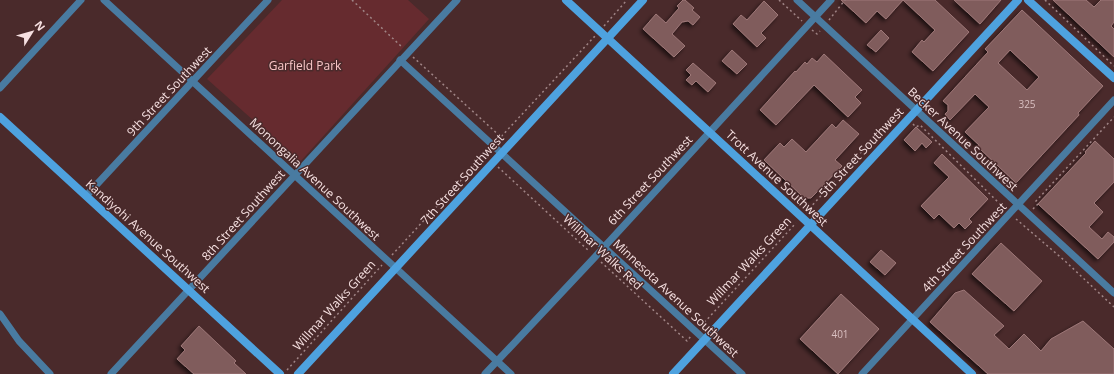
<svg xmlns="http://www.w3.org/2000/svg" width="1114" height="374" font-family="'Open Sans',sans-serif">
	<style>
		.green { fill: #662b2f }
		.building { fill: #805b5c; stroke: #9e7878; fill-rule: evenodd; filter: url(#shadow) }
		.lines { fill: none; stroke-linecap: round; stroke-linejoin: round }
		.path { stroke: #a08586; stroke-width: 1.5; stroke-dasharray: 2 3; stroke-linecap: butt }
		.street { stroke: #497ba1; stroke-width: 7 }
		.secondary { stroke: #4ea2df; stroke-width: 8 }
		.labels { text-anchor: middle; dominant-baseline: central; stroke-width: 3; stroke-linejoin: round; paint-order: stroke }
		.number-label { font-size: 10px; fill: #d8bfc0 }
		.park-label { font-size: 12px; fill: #fac6c7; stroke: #4a2a2b }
		.street-label { font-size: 12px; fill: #f6e0e1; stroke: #4a2a2b }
	</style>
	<defs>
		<filter id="shadow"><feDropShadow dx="-2.5" dy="2.5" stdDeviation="2" flood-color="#0009"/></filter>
	</defs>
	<rect width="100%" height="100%" fill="#4a2a2b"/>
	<!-- green -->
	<path class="green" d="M282,0H408L429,19L300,162L207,79Z"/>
	<!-- building -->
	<g class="building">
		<path d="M683,0H685L694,8L692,10L700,17L693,25L688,21L682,22L672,34L685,46L674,57L643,29L656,14L666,23L679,8L677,6Z"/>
		<path d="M841,0H935L969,32L933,71L912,52L922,40L924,42L935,30L903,0L886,19L877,11L866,23Z"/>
		<path d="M954,0H1001L980,24Z"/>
		<path d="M1053,0H1086L1094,7L1101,0H1114V22L1111,26L1114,29V57Z"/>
		<path d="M764,1L778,15L761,33L766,38L757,47L733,24L741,15L747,20Z"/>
		<path d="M1022,10L1103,86L1078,113L1079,115L1016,183L978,147L979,145L965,132L989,107L975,94L950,120L945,114L948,111V105L943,101L988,52L985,49ZM1010,50L1039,77L1027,90L998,63Z"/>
		<path d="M881,30L889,38L876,52L867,45Z"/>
		<path d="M732,50L747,64L737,74L722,61Z"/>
		<path d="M824,54L862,90L855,97L861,103L848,117L814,85L776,125L760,110L795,71L796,72L805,62L807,64L812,58L817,62Z"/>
		<path d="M693,63L716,83L708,92L696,81L692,85L686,80L691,75L686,70Z"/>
		<path d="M843,120L859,134L835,160L842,166L813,196L811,198H805L802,196L764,160L780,143L784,147L792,139L806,152L832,124L836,128Z"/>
		<path d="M916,127L932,142L926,148L922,143L915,151L904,140Z"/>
		<path d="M1095,141L1114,159V182L1094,203L1103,212L1089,227L1102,239L1108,232L1114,237V242L1098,259L1038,204L1086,153L1085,152Z"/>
		<path d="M942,154L988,199L969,219L972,222L965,229L959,223L954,228L939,214L934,219L921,206L949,177L934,163Z"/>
		<path d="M1001,243L1042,281L1014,311L972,274Z"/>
		<path d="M881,250L896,263L885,275L870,262Z"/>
		<path d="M964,290L1004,326L994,335L1009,349L1024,334L1041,351L1051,339L1083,321L1114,349V374H988L930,322L955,293Z"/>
		<path d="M841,294L879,329L838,374L800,339Z"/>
		<path d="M199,326L236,361L234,363L246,374H194L177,359L185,350L181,346Z"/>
	</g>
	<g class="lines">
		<!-- path -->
		<g class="path">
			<path d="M352,0L403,48"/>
			<path d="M779,0L802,21"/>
			<path d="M1045,0L1114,66"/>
			<path d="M829,20L845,0"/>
			<path d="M604,26L627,0"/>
			<path d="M812,30L817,34L820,31"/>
			<path d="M413,57L501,137"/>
			<path d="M913,124L916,127L920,125L1004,208"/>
			<path d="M498,140L595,36"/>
			<path d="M498,167L589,251"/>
			<path d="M1033,209L1038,204L1036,201L1114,117"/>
			<path d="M806,212L899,111L901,114"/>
			<path d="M1016,219L1065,261L1114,307"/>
			<path d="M392,255L485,154L488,158"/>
			<path d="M601,262L687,341L691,336"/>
			<path d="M701,326L796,223"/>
			<path d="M287,370L382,265"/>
		</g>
		<!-- street -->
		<g class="street">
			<path d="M104,0L511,374"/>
			<path d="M797,0L1114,293"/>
			<path d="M400,60L742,374"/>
			<path d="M0,88L81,0"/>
			<path d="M86,196L268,0"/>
			<path d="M0,314L19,341L50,374"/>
			<path d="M111,374L457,0"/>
			<path d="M485,374L595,257L831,0"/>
			<path d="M862,374L1114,100"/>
		</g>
		<!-- secondary -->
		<g class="secondary">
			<path d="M566,0L972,374"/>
			<path d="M1028,0L1114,78"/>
			<path d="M0,117L280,374"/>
			<path d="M298,374L643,0"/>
			<path d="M673,374L1018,0"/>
		</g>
	</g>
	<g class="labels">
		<!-- number labels -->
		<g class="number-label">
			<text x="1027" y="104">325</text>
			<text x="840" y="334">401</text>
		</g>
		<!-- park labels -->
		<g class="park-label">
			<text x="305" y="65">Garfield Park</text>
		</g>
		<!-- street labels -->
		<g class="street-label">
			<text transform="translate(169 91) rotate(-47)">9th Street Southwest</text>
			<text transform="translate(963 139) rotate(43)">Becker Avenue Southwest</text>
			<text transform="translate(861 152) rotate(-47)">5th Street Southwest</text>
			<text transform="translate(777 178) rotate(43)">Trott Avenue Southwest</text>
			<text transform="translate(315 179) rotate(43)">Monongalia Avenue Southwest</text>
			<text transform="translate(462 179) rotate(-48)">7th Street Southwest</text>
			<text transform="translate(650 180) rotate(-47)">6th Street Southwest</text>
			<text transform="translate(243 215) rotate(-48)">8th Street Southwest</text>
			<text transform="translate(148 236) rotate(42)">Kandiyohi Avenue Southwest</text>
			<text transform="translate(964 247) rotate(-47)">4th Street Southwest</text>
			<text transform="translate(603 252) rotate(43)">Willmar Walks Red</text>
			<text transform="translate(749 261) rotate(-47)">Willmar Walks Green</text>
			<text transform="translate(676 298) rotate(43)">Minnesota Avenue Southwest</text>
			<text transform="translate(334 305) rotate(-48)">Willmar Walks Green</text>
		</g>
	</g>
	<!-- north arrow -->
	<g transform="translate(32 32) rotate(53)" stroke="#4a2a2b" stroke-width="3" paint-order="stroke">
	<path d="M0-3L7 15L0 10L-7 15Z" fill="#f6e0e1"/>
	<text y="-6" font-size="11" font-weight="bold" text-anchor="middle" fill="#f6e0e1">N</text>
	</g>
</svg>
